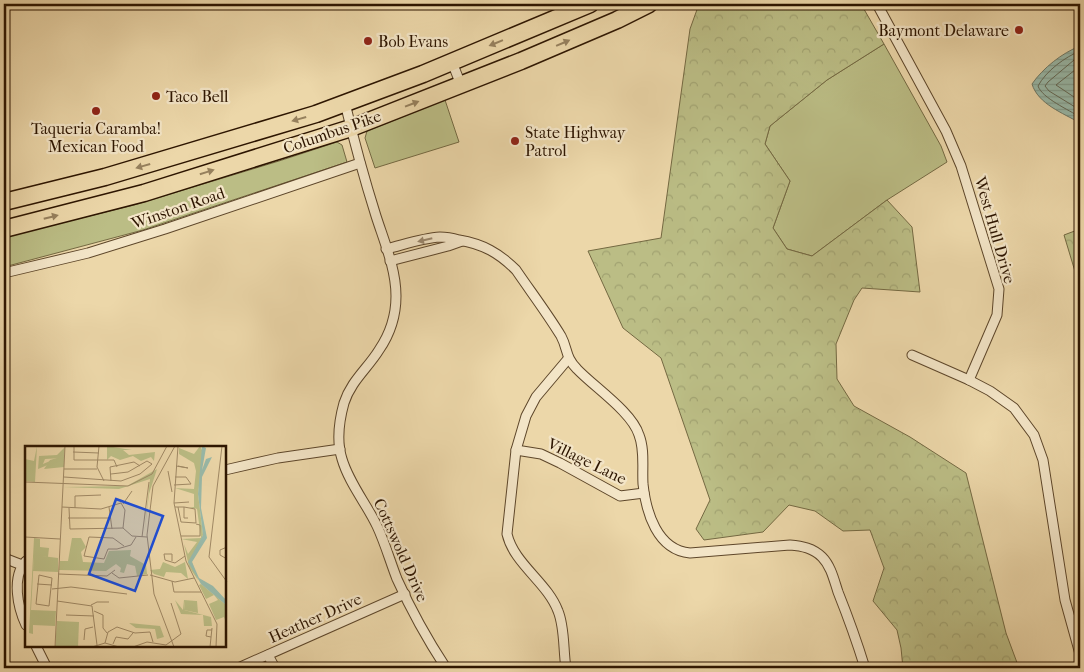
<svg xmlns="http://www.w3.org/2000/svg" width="1084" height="672" font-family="'IM FELL French Canon',serif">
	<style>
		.grass { fill: #bbbd85; stroke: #746942 }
		.forest { fill: url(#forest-crowns); stroke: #746942 }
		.water { fill: url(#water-rules); stroke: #6e7866 }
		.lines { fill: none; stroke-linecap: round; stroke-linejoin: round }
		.shore { stroke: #636855; stroke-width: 1 }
		.street-casing { stroke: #5d462a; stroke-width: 11 }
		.highway-casing { stroke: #2d1500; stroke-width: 19 }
		.street { stroke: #f3e5c7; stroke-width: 9 }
		.highway { stroke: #ecd7a9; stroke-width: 16 }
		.oneway { fill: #96805d }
		.oneway2 { fill: #9a876d }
		.poi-dot { fill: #8f2418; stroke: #f3e5c7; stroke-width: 2 }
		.labels { text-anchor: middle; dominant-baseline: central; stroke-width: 4.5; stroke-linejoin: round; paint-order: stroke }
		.poi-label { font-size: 16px; fill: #2d1500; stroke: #f3e5c7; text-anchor: start }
		.street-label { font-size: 16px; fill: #2d1500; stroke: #f3e5c7 }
		.inset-road { fill: none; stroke: #a08965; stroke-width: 1 }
		.view { fill: #1d4ed8; fill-opacity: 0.15; stroke: #1d4ed8; stroke-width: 2.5 }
		.inset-edge { fill: none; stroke: #2d1500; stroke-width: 2.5 }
	</style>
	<defs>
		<pattern id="forest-crowns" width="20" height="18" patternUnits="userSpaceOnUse" patternTransform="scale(1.25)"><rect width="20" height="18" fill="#bbbd85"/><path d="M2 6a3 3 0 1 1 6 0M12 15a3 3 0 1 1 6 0" fill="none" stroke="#a1a271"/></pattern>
		<pattern id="water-rules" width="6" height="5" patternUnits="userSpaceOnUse" patternTransform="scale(1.25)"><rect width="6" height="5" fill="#99baaa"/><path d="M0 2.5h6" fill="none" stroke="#849f90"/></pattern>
	</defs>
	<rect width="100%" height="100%" fill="#ecd7a9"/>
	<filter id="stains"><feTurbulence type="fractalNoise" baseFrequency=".004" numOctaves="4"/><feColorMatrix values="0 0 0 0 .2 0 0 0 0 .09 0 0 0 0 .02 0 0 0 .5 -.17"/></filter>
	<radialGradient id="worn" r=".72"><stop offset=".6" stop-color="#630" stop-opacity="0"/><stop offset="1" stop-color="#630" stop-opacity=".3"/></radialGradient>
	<!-- grass -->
	<g class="grass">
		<path d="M884,44L941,146L947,162L887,200L812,256L787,249L773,228L790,181L765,144L770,126L827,80Z"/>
		<path d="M445,100L459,142L375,168L365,138L367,131Z"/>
		<path d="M337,142L342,145L347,162L143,230L4,267V237L134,205L279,161Z"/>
	</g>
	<!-- forest -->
	<g class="forest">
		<path d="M699,4H861L884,44L827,80L770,126L765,144L790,181L773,228L787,249L812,256L887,200L912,227L920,292L862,288L854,300L836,344L837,379L854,406L910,437L966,473L1006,633L1019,668H903L901,648L897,630L873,601L884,568L870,530L843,531L815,511L789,505L763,532L704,540L696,529L710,500L661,358L623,328L588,251L661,238L690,29Z"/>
		<path d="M1080,229V288L1064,235Z"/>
	</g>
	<!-- water -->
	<path class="water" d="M1080,46V123C1063,113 1038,104 1032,84C1043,68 1062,53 1080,46Z"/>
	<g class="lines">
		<!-- shore -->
		<g class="shore">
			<path d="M1080,51C1065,57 1046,71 1038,86C1042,98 1069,110 1080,117"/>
			<path d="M1080,58L1074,60L1048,82L1045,86L1049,91L1080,110"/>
			<path d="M1080,66L1056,85L1080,101"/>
		</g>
		<defs>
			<g id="street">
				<path d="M877,4L946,131L961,166L999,289L997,315L969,380"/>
				<path d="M452,62L461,85"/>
				<path d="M345,103C354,141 364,178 376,216C384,241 396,269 396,296C396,315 390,334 379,350C368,368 351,381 344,403C339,421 336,440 342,459C349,483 366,503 377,526C385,543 390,561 397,579C411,610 427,639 446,668"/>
				<path d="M386,249C403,245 422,238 440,237C446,237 452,238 459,240C483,244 499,253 516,270C531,292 547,313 561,336C568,349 565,357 577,369C594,387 632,412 639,435C645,450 642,468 643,484C646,512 657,550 690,553L790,545C802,546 813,548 822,557C831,566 834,580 838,592C848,617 857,642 865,668"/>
				<path d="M390,261L448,246L462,241"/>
				<path d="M4,273L88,253L165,229L360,163"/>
				<path d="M912,355L969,380L990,391L1014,408L1034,435L1043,460L1065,600L1080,654"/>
				<path d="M516,450L541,454L560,463L620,496L644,493"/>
				<path d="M225,470L278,458L340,449"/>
				<path d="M4,558L22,565"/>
				<path d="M26,561C11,577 18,608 26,625"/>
				<path d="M36,646L47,668"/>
				<path d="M268,655L275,668"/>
				<path d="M238,668L405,594"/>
				<path d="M566,668C563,650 565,628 558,611C547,582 514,564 507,534L516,450L526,416L536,397L568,359"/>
			</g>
			<g id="highway">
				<path d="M4,202L105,177L316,114L423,74L590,4"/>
				<path d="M4,229L144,193L351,128L521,61L617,20L649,4"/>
			</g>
		</defs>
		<!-- street casing -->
		<use href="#street" class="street-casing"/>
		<!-- highway casing -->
		<use href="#highway" class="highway-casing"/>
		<!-- street -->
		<use href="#street" class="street"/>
		<!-- highway -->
		<use href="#highway" class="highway"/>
	</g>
	<!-- one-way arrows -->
	<defs><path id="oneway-solid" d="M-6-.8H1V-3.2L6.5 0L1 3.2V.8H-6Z" transform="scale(1.25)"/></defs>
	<g class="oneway">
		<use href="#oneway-solid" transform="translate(496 43) rotate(158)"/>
		<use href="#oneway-solid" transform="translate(563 43) rotate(-23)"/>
		<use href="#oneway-solid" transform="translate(412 104) rotate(-21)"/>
		<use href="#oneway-solid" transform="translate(299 119) rotate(164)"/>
		<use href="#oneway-solid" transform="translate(143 166) rotate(164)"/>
		<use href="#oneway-solid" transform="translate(207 172) rotate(-17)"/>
		<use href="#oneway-solid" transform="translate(51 217) rotate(-14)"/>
	</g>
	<use class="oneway2" href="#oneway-solid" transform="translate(425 240) rotate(167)"/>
	<!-- markers -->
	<g class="poi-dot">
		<circle cx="1019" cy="30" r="5"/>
		<circle cx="368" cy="41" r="5"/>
		<circle cx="156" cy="96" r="5"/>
		<circle cx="96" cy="111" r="5"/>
		<circle cx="515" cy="141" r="5"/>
	</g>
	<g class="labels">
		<!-- poi labels -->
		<g class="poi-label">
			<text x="1009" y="30" text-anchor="end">Baymont Delaware</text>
			<text x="378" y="41">Bob Evans</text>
			<text x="166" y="96">Taco Bell</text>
			<text x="96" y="128" text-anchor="middle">Taqueria Caramba!<tspan x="96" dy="18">Mexican Food</tspan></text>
			<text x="525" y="132">State Highway<tspan x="525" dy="18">Patrol</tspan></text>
		</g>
		<!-- street labels -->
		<g class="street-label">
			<text transform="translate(332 132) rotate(-19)">Columbus Pike</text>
			<text transform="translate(178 208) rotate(-19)">Winston Road</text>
			<text transform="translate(995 230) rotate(74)">West Hull Drive</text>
			<text transform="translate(587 461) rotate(26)">Village Lane</text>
			<text transform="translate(401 550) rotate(66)">Cottswold Drive</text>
			<text transform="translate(315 618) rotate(-24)">Heather Drive</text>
		</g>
	</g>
	<!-- overview -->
	<g transform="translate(25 446)">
		<rect width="201" height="201" fill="#ecd7a9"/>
		<path d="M12,0L10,36L0,35V13L9,15ZM32,12H39V21L19,23L25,14ZM132,23L124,48L119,90L125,33L94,43L38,41L102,40ZM9,92L15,93V101L24,102L23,111L9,110L6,164L31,165L30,180L8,179V188L4,187ZM160,155H172L173,167L159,164Z" fill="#bbbd85"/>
		<path d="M82,0L107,4H98L104,9L130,6L129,15L126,11L116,15L108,10L95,14L86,10L82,14ZM175,0L178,6L173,48L178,89L171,104L166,113L173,134L164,121L159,98L163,108L172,96L156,93L176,92L172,63L164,61H169V48L150,42L169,43L171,25L169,17L154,8V2L169,8ZM40,1L39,12L20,13L18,18L25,15V18L13,23L14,10L32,9ZM47,92H56L61,101L56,106L58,116L79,117L84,105L106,104L105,110L121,119L122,128L112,130L110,120L102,118L99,127L95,126L96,122L91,118L81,125L34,124L35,115H43ZM9,109L33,112V126L8,125ZM138,116L150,121L160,116L163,133L156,127L141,126L139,131L129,128L125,124L135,123ZM176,138L201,159V176L199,171L191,174L184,158L193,154L189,149L181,153L174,139ZM150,154L158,164L159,154L171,155H160L159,164L186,171L187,180H179L178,169L156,168ZM104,177L135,180L139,191L132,193L130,183L111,182Z" fill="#bbbd85"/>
		<path d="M32,175L54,176L53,201H30Z" fill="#bbbd85"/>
		<path d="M177,0L181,2L177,24L181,13L187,11L177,31L176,62L182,92L167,116L174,132L188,140L201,154V159L176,138L163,116L178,89L173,48Z" fill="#99baaa"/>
		<path class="inset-road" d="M49,0V14H89L92,21M74,0L72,21L79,35M153,0L149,57L161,115L192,178L191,201M197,0L184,111L202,136M48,6L74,7M151,20L163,22L153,20M39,23H72M143,25L147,46M39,31L96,35L115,28L127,18L122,15L103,26L86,28M86,35L85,21L109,16L115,20M0,36L103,40L127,28L142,0M149,39L166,38L161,31H150M149,57L164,56M98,58L107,45M37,61L76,63L96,57L100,64L98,82M84,61L87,83M150,61H159L170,63L171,77L156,76L153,61M159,61V72H163M44,62L45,83L98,82L107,90L122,91M50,62V50L76,49M43,72H86M156,90H175V79L171,78M0,91L35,93M117,91L124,36M99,100L88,92L64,91L59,110L79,113L83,103H92L106,99L111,91M202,101L195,104V109L202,113M147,115V108H139L140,114L150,117L160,110M87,127L94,132L123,129M33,128L82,130L90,124M14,129L27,132L24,160L11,158ZM125,129L150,136L169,132M147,135L149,146H176M12,138L27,139M27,143L46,141L102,148M32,155L67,160L72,199M146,157L156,188M66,159L72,156H84M69,165L78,169V182L82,187M41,169L69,170M186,191L181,190L182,184H187M59,194L60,183L68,181M80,197L83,186L92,181L110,187L125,186L128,196M88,198L91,191L103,193L108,187M30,201L40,0M67,201L80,197L94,201M108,201L122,196L141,199L156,188M149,201L129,148L122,89L128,40L150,0M185,201L187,182"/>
		<path class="view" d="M91,53L138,70L110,145L64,128Z"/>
		<rect width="201" height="201" class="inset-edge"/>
	</g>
	<!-- margin -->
	<rect width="1084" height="672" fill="none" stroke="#ecd7a9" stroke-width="20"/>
	<rect x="5" y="5" width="1074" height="662" fill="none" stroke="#2d1500" stroke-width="2.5"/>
	<rect x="10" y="10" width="1064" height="652" fill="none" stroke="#2d1500"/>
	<rect width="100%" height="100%" filter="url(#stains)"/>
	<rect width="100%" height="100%" fill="url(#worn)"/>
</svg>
